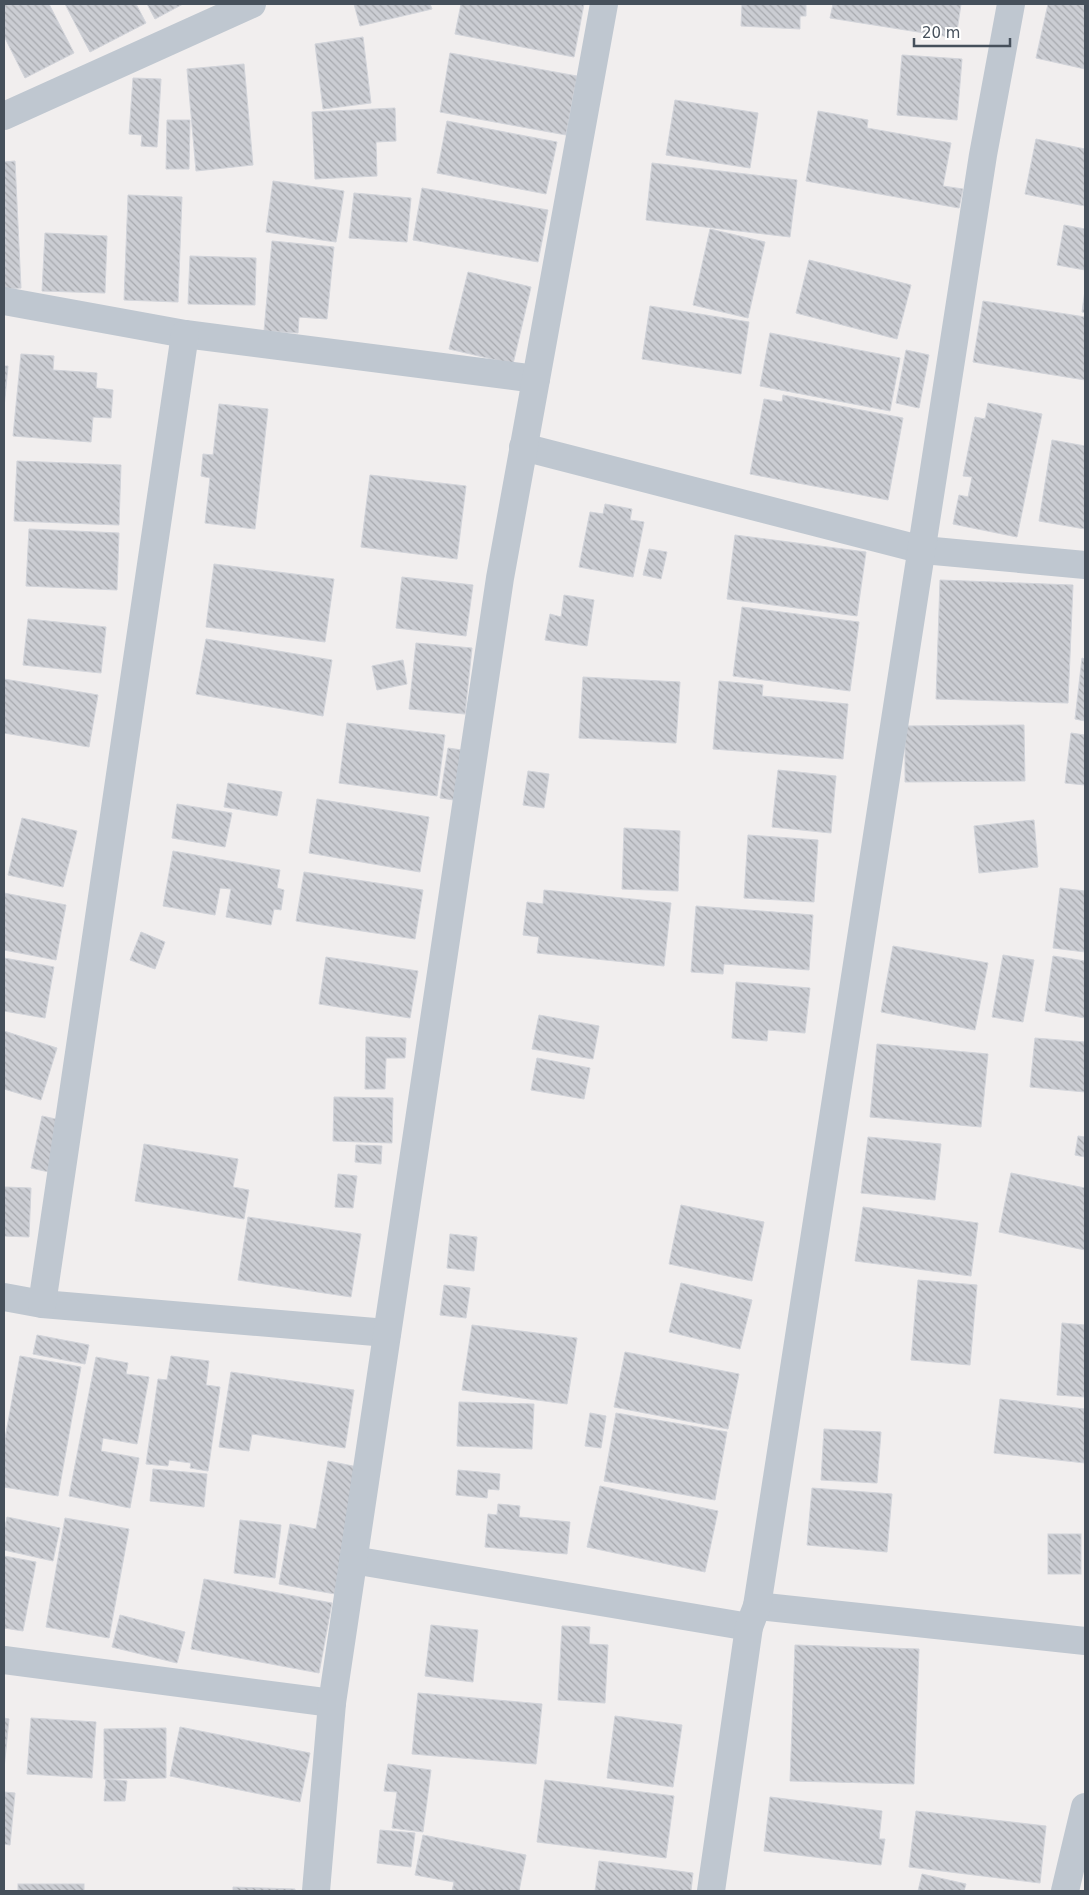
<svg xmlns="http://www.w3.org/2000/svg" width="1089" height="1895" font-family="'DejaVu Sans',sans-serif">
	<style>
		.building { fill: url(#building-back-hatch); stroke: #d2d4da }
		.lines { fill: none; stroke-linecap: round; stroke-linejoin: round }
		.street { stroke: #bfc7d0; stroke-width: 28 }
	</style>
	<defs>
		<pattern id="building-back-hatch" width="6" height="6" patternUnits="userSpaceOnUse" patternTransform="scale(1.25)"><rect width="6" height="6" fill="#cbcdd3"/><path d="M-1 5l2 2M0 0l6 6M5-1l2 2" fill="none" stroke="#a7a9ae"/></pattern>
	</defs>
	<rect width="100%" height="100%" fill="#f1eeee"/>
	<!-- building -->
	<g class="building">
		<path d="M4,4H49L74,53L25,78L4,36Z"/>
		<path d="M65,4H136L146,23L90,52Z"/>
		<path d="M147,4H183L155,19Z"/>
		<path d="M354,4H430L432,9L360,26Z"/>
		<path d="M461,4H584L574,57L455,34Z"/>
		<path d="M742,4H806V16H800V29L741,26Z"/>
		<path d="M833,4H961L956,38L830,18Z"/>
		<path d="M1048,4H1085V69L1036,58Z"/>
		<path d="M363,37L371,103L323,109L315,44Z"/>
		<path d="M450,53L577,76L566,135L440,112Z"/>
		<path d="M902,55L962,59L957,120L897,115Z"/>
		<path d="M244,64L253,165L196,171L187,69Z"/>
		<path d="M133,78L161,79L157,147L141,146L142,135L129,134Z"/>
		<path d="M675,100L758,113L750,168L666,155Z"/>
		<path d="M395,108L396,141L376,142L377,176L315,179L312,112Z"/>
		<path d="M818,111L868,120L867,128L951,143L943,186L963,189L959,208L806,181Z"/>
		<path d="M167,120H190L189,169H166Z"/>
		<path d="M447,121L557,142L546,194L437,173Z"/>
		<path d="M1036,139L1085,149V206L1025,194Z"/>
		<path d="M15,161L21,288L4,289V162Z"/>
		<path d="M652,163L797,180L790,237L646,220Z"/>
		<path d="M273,181L344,191L336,242L266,232Z"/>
		<path d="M422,188L548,210L538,262L413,240Z"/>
		<path d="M354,193L411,198L407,242L349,238Z"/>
		<path d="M128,195L182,197L178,302L124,300Z"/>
		<path d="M1064,225L1085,229V270L1057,265Z"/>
		<path d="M710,229L765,242L748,318L693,305Z"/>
		<path d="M45,233L107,236L105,293L42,291Z"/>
		<path d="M272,241L334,247L327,319L299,317L298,333L264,331Z"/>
		<path d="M190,256L256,258L255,305L188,304Z"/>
		<path d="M809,260L911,285L897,339L796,313Z"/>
		<path d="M468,272L531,287L513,364L449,349Z"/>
		<path d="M1085,290V313L1082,312Z"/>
		<path d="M983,301L1085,317V380L973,362Z"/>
		<path d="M650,306L749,322L741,374L642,359Z"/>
		<path d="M770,333L900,358L890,411L760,386Z"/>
		<path d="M906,350L929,355L919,408L896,403Z"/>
		<path d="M21,354L54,356L53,370L97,373L96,388L113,390L111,418L93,417L91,442L13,436Z"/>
		<path d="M4,366H8L4,408Z"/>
		<path d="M783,395L903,418L888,500L750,474L764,399L782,402Z"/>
		<path d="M988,403L1042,414L1017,537L953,524L959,495L968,497L972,477L963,476L975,417L985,419Z"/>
		<path d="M219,404L268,409L255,529L205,523L210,478L201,476L203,454L213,455Z"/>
		<path d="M1052,440L1085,446V529L1039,521Z"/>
		<path d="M17,461L121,465L119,525L14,521Z"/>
		<path d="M370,475L466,486L457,559L361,547Z"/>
		<path d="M605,504L632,509L630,520L644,522L633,577L579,567L590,512L603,514Z"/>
		<path d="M29,529L119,533L117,590L26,586Z"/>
		<path d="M735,535L866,552L857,616L727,599Z"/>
		<path d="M649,549L667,552L661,579L643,575Z"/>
		<path d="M214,564L334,579L325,642L206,627Z"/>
		<path d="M402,577L473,585L466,636L396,628Z"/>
		<path d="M940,580L1073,585L1068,703L936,699Z"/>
		<path d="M564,595L594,600L587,646L545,640L550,614L561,617Z"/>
		<path d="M742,607L859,622L850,691L733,676Z"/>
		<path d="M28,619L106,627L101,673L23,665Z"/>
		<path d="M206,639L332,660L323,716L196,694Z"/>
		<path d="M416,643L472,648L465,714L409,709Z"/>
		<path d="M1082,658L1085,659V721L1075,719Z"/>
		<path d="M403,660L407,684L377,690L372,666Z"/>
		<path d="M583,677L680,682L676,743L579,738Z"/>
		<path d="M4,679L98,695L89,747L4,733Z"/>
		<path d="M719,681L763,685L762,696L848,704L843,759L713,749Z"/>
		<path d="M347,723L445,735L437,796L339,783Z"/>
		<path d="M1024,725L1025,781L905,782V726Z"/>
		<path d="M1071,733L1085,735V785L1065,783Z"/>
		<path d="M448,748L469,751L461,801L440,798Z"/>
		<path d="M778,770L836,776L831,833L772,827Z"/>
		<path d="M528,771L549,774L544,808L523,805Z"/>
		<path d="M228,783L282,792L277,816L224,807Z"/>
		<path d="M317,799L429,817L420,872L309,853Z"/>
		<path d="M177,804L232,813L225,847L172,838Z"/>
		<path d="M22,818L77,831L63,887L8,875Z"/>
		<path d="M1034,820L1038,867L979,873L974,826Z"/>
		<path d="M624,828L680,831L678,891L622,889Z"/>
		<path d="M748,835L818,840L814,902L744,898Z"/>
		<path d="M173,851L280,870L277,888L284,890L281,910L274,909L271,925L226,917L231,889L220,888L215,915L163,906Z"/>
		<path d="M304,872L423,890L415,939L296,921Z"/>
		<path d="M1060,888L1085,891V952L1053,948Z"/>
		<path d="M544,890L671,903L664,966L537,953L539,937L523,935L527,902L543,904Z"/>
		<path d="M4,893L66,905L56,960L4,950Z"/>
		<path d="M696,906L813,915L809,970L724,964L723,974L691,972Z"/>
		<path d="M141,932L165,942L155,969L130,960Z"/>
		<path d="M893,946L988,963L975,1030L881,1012Z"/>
		<path d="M1003,955L1034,960L1023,1022L992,1017Z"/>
		<path d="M1053,956L1085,961V1018L1045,1011Z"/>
		<path d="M326,957L418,971L410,1018L319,1004Z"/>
		<path d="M4,958L54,967L45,1018L4,1011Z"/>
		<path d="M736,982L810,988L805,1033L768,1030L767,1041L732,1038Z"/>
		<path d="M539,1015L599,1026L593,1059L532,1049Z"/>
		<path d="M4,1031L57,1048L41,1100L4,1089Z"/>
		<path d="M366,1037L406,1038L405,1058H386L385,1089H365Z"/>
		<path d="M1035,1038L1085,1042V1092L1030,1087Z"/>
		<path d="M877,1044L988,1054L981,1127L870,1117Z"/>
		<path d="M537,1058L590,1068L584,1099L531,1090Z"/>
		<path d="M334,1097L393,1098L392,1143L333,1141Z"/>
		<path d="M42,1116L60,1120L49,1172L31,1168Z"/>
		<path d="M1078,1136L1085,1137V1157L1075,1155Z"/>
		<path d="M868,1137L941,1144L935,1200L861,1193Z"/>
		<path d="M144,1144L238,1159L233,1187L249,1190L244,1219L135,1201Z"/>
		<path d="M356,1145L382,1146L381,1164L355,1162Z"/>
		<path d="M1011,1173L1085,1188V1250L999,1232Z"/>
		<path d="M338,1174L357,1176L353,1208L335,1207Z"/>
		<path d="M4,1187L31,1188L29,1237L4,1236Z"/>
		<path d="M681,1205L764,1222L752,1281L669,1264Z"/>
		<path d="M863,1207L978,1223L971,1276L855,1261Z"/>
		<path d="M248,1217L361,1234L351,1297L238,1280Z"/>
		<path d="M450,1234L477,1237L474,1271L447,1268Z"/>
		<path d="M918,1280L977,1285L970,1365L911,1360Z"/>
		<path d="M681,1283L752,1300L740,1349L669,1332Z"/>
		<path d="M444,1285L470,1288L466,1318L440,1315Z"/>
		<path d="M1062,1323L1085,1325V1397L1057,1395Z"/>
		<path d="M472,1325L577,1338L567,1404L462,1390Z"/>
		<path d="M37,1335L89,1345L85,1364L33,1354Z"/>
		<path d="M625,1352L739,1374L728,1429L614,1407Z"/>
		<path d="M20,1356L81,1367L58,1496L4,1487V1444Z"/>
		<path d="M171,1356L209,1361L206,1385L220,1387L208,1471L190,1468L191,1463L169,1460L168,1466L146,1464L158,1379L167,1380Z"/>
		<path d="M96,1357L128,1363L126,1374L149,1377L137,1444L103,1438L101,1451L139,1458L130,1508L69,1496Z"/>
		<path d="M231,1372L354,1390L345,1448L252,1434L249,1451L219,1447Z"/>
		<path d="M1000,1399L1085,1409V1463L994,1453Z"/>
		<path d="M459,1402L534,1404L532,1449L457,1446Z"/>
		<path d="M590,1413L606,1416L601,1448L585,1446Z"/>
		<path d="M616,1413L727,1432L715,1500L604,1481Z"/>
		<path d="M824,1429L881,1432L877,1483L821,1480Z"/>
		<path d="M328,1461L358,1467L335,1594L279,1584L290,1524L316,1529Z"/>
		<path d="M153,1469L207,1474L204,1507L150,1501Z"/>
		<path d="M458,1470L500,1474L499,1490L488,1489L487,1498L456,1495Z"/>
		<path d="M600,1486L718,1511L705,1572L587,1547Z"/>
		<path d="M812,1488L892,1494L887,1552L807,1545Z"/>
		<path d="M498,1504L520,1506L519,1517L570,1522L567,1554L485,1547L488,1514L497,1515Z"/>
		<path d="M7,1517L60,1528L53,1561L4,1550V1531Z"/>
		<path d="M65,1518L129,1529L109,1638L46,1627Z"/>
		<path d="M240,1520L281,1525L275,1578L234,1573Z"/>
		<rect x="1048" y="1534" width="33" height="40"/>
		<path d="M4,1556L36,1562L23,1631L4,1628Z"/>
		<path d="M204,1579L332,1603L319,1673L191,1649Z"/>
		<path d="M120,1615L185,1632L177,1663L112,1647Z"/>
		<path d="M431,1625L478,1630L473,1682L425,1676Z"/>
		<path d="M562,1626L590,1627L589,1644L608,1645L605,1703L558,1700Z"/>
		<path d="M795,1645L919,1649L914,1784L790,1781Z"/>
		<path d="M418,1693L542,1704L536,1764L412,1754Z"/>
		<path d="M615,1716L682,1725L673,1787L607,1778Z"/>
		<path d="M4,1718L9,1719L4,1769Z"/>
		<path d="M31,1718L96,1722L92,1778L27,1774Z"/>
		<path d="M180,1727L310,1753L300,1802L170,1776Z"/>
		<path d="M166,1728V1778L104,1779V1729Z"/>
		<path d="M388,1764L431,1770L423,1832L392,1828L397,1792L384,1791Z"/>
		<path d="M106,1779L127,1781L125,1801H104Z"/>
		<path d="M545,1780L674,1796L666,1858L537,1842Z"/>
		<path d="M4,1792L15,1793L10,1845L4,1844Z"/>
		<path d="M770,1797L882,1811L879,1839H885L881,1865L764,1851Z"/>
		<path d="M916,1811L1046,1826L1040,1883L909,1867Z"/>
		<path d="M380,1830L415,1833L411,1867L377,1863Z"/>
		<path d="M423,1835L526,1855L519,1891H452L454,1882L415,1875Z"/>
		<path d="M599,1861L693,1873L691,1891H595Z"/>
		<path d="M922,1874L966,1884L964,1891H918Z"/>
		<rect x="18" y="1884" width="66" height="7"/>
		<path d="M233,1887L295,1889V1891H233Z"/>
	</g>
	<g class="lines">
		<!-- street -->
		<g class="street">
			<path d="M4,116L252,4"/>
			<path d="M4,301L185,334L536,379"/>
			<path d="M523,447L923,550L1085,565"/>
			<path d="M4,1297L42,1304L387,1333"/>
			<path d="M42,1304L185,334"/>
			<path d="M353,1560L749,1627"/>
			<path d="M757,1606L1085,1641"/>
			<path d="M4,1660L332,1703"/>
			<path d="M316,1891L332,1703L500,578L604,4"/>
			<path d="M711,1891L749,1627L757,1606L983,155L1011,4"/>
			<path d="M1065,1891L1085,1807"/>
		</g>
	</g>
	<!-- border -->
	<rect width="1089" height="1895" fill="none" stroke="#46505b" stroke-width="10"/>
	<!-- scale -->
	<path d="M914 38v8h96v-8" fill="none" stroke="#46505b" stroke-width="2.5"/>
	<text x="922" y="38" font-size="15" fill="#46505b" stroke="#ffffff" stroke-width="4" paint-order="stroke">20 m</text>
</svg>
